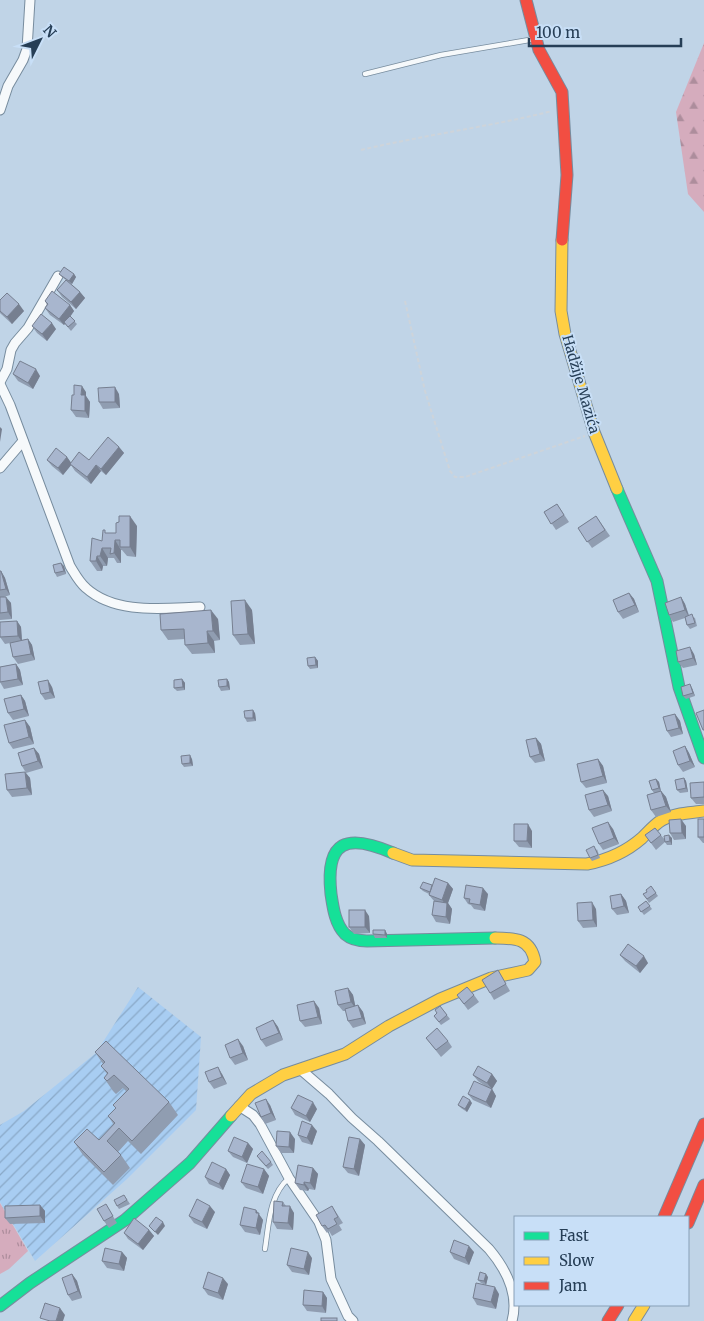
<svg xmlns="http://www.w3.org/2000/svg" width="704" height="1321" font-family="Merriweather,serif">
	<style>
		.industrial { fill: url(#industrial-furrows) }
		.grass { fill: url(#grass-tufts) }
		.forest { fill: url(#forest-firs) }
		.lines { fill: none; stroke-linecap: round; stroke-linejoin: round }
		.lane-casing { stroke: #778c9e; stroke-width: 6 }
		.street-casing { stroke: #778c9e; stroke-width: 11 }
		.fast-casing { stroke: #778c9e; stroke-width: 13 }
		.slow-casing { stroke: #778c9e; stroke-width: 13 }
		.jam-casing { stroke: #778c9e; stroke-width: 13 }
		.path { stroke: #ced4da; stroke-width: 2; stroke-dasharray: 4 2.5; stroke-linecap: butt }
		.lane { stroke: #f6f9fb; stroke-width: 4.5 }
		.street { stroke: #f6f9fb; stroke-width: 9 }
		.fast { stroke: #16e098; stroke-width: 11 }
		.slow { stroke: #ffcf43; stroke-width: 11 }
		.jam { stroke: #f24e42; stroke-width: 11 }
		.wall { fill: #909db1 }
		.shaded-wall { fill: #767f90 }
		.building { fill: #a8b6ce; stroke: #767f90 }
		.labels { text-anchor: middle; dominant-baseline: central; stroke-width: 4; stroke-linejoin: round; paint-order: stroke }
		.street-label { font-size: 14px; fill: #263e56; stroke: #c8dff7 }
	</style>
	<defs>
		<pattern id="industrial-furrows" width="10" height="10" patternUnits="userSpaceOnUse" patternTransform="scale(1.25)"><rect width="10" height="10" fill="#a8cdf2"/><path d="M-1 1l2-2M0 10L10 0M9 11l2-2" fill="none" stroke="#89a8c7"/></pattern>
		<pattern id="grass-tufts" width="24" height="20" patternUnits="userSpaceOnUse" patternTransform="scale(1.25)"><rect width="24" height="20" fill="#d5acbd"/><path d="M3 7l-1-3M5 7V3M7 7l1-3M15 17l-1-3M17 17v-4M19 17l1-3" fill="none" stroke="#ad8d9c"/></pattern>
		<pattern id="forest-firs" width="22" height="20" patternUnits="userSpaceOnUse" patternTransform="scale(1.25)"><rect width="22" height="20" fill="#d5acbd"/><path d="M5 1l3.5 6h-7zM16 11l3.5 6h-7z" fill="#ad8d9c"/></pattern>
	</defs>
	<rect width="100%" height="100%" fill="#c0d4e7"/>
	<!-- industrial -->
	<path class="industrial" d="M138,987L201,1037L196,1110L127,1179L35,1261L0,1202V1125L24,1111L96,1053Z"/>
	<!-- grass -->
	<path class="grass" d="M0,1203L28,1251L9,1269L0,1274Z"/>
	<!-- forest -->
	<path class="forest" d="M704,43V212L688,194L676,112Z"/>
	<g class="lines">
		<defs>
			<g id="lane">
				<path d="M365,74L441,55L535,39"/>
				<path d="M265,1249C269,1224 269,1195 289,1178"/>
			</g>
			<g id="street">
				<path d="M0,110L8,86L23,60L27,49L30,0"/>
				<path d="M0,382L7,369L11,350L15,343L28,328L58,276"/>
				<path d="M0,384L10,405L70,566C75,574 79,582 86,588C116,615 164,608 200,607"/>
				<path d="M0,468L23,441"/>
				<path d="M300,1069L329,1094L352,1118L378,1141L489,1249C506,1269 519,1295 512,1321"/>
				<path d="M239,1106L253,1115L260,1124L289,1178L319,1222L326,1240L331,1279L348,1316L353,1321"/>
			</g>
			<g id="fast">
				<path d="M617,489L657,581L679,687L704,758"/>
				<path d="M393,853C347,833 325,840 331,894C333,907 335,924 345,934C352,940 359,941 367,941L495,938"/>
				<path d="M0,1306L30,1283L125,1220L190,1163L231,1116"/>
			</g>
			<g id="slow">
				<path d="M562,240L561,311L565,334L594,432L617,489"/>
				<path d="M393,853L412,860L587,864C608,860 626,852 642,838C648,832 655,824 662,820C674,813 691,813 704,811"/>
				<path d="M231,1116L251,1094L283,1075L345,1054L389,1026L440,999L491,978L528,970L535,962C531,938 515,938 495,938"/>
				<path d="M634,1321L644,1305"/>
			</g>
			<g id="jam">
				<path d="M526,0L539,50L562,92L567,175L562,240"/>
				<path d="M664,1217L704,1124"/>
				<path d="M688,1223L704,1185"/>
				<path d="M608,1321L618,1305"/>
			</g>
		</defs>
		<!-- lane casing -->
		<use href="#lane" class="lane-casing"/>
		<!-- street casing -->
		<use href="#street" class="street-casing"/>
		<!-- fast casing -->
		<use href="#fast" class="fast-casing"/>
		<!-- slow casing -->
		<use href="#slow" class="slow-casing"/>
		<!-- jam casing -->
		<use href="#jam" class="jam-casing"/>
		<!-- path -->
		<g class="path">
			<path d="M361,150C424,135 489,127 552,111"/>
			<path d="M405,301L425,391L450,471L455,477H465L585,436"/>
		</g>
		<!-- lane -->
		<use href="#lane" class="lane"/>
		<!-- street -->
		<use href="#street" class="street"/>
		<!-- fast -->
		<use href="#fast" class="fast"/>
		<!-- slow -->
		<use href="#slow" class="slow"/>
		<!-- jam -->
		<use href="#jam" class="jam"/>
	</g>
	<!-- wall -->
	<g class="wall">
		<path d="M59,274H74L76,277L72,284L69,282L80,292L85,298L76,309L62,297L57,290L66,280L62,277Z"/>
		<path d="M0,300L24,311L12,324L0,313Z"/>
		<path d="M45,301L70,305L74,311L70,317L77,324L71,331L65,324L64,325L50,315L45,308L47,305Z"/>
		<path d="M32,326L56,329L47,341L37,333Z"/>
		<path d="M13,374L40,376L33,389L18,381Z"/>
		<path d="M86,392V396L90,402L89,418L76,417L71,410Z"/>
		<path d="M119,394L120,408L103,409L99,402Z"/>
		<path d="M119,447L124,453L106,475L101,471L91,484L75,471L71,465L63,475L52,466L47,460L67,457L71,463L89,460Z"/>
		<path d="M557,504L569,522L556,530L544,512Z"/>
		<path d="M596,516L610,536L592,548L578,528Z"/>
		<path d="M137,526L136,557L127,556L122,550H121V563H117L114,558H108L107,566H103L102,571H97L90,561L107,533H116Z"/>
		<path d="M64,566L66,574L57,577L55,573Z"/>
		<path d="M0,571H1L5,578L10,595L4,597L11,603L12,619L0,620Z"/>
		<path d="M629,593L634,599L639,612L623,619L618,612Z"/>
		<path d="M681,597L685,604L689,615L695,618L697,626L690,629L687,625L685,618L673,622L669,615Z"/>
		<path d="M252,610L255,644L240,645L233,635Z"/>
		<path d="M218,619L220,640L214,641L215,653L192,654L185,645V639L168,640L161,630Z"/>
		<path d="M17,621L21,627L22,640L28,639L32,645L35,660L18,664L13,657L10,643L5,644L0,637Z"/>
		<path d="M694,654L697,665L683,668L678,662Z"/>
		<path d="M315,657L318,661V668L310,669L308,666Z"/>
		<path d="M16,664L20,670L23,685L4,689L0,682V667Z"/>
		<path d="M182,679L185,683V690L177,691L174,688Z"/>
		<path d="M227,679L229,682L230,690L221,691L219,687Z"/>
		<path d="M52,687L55,698L45,700L41,694Z"/>
		<path d="M692,688L695,696L686,699L683,696Z"/>
		<path d="M21,695L25,701L29,716L13,720L8,713Z"/>
		<path d="M255,713L256,721L247,722L245,718Z"/>
		<path d="M675,714L680,721L683,734L671,737L667,731Z"/>
		<path d="M25,720L30,727L34,744L13,749L9,743Z"/>
		<path d="M536,738L541,744L545,761L535,763L530,757Z"/>
		<path d="M685,746L689,753L695,767L683,772L678,765Z"/>
		<path d="M34,748L39,754L43,768L26,773L22,766Z"/>
		<path d="M192,759L193,766L184,767L182,764Z"/>
		<path d="M598,759L603,766L607,783L586,788L581,782Z"/>
		<path d="M25,772L30,778L32,795L12,797L7,790Z"/>
		<path d="M684,778L686,781L688,792L680,793L677,790Z"/>
		<path d="M656,779L659,782L661,791L666,797L671,812L656,817L651,810L654,793L652,790Z"/>
		<path d="M704,782V804H696L691,798Z"/>
		<path d="M608,796L612,811L594,817L589,810Z"/>
		<path d="M704,819V843H703L698,837Z"/>
		<path d="M686,826V839L674,840L670,833Z"/>
		<path d="M655,828L665,840L672,838V845H667L665,842L656,850L645,835Z"/>
		<path d="M613,829L619,844L603,850L599,844Z"/>
		<path d="M532,831V848L519,847L514,841Z"/>
		<path d="M597,849L600,858L592,861L590,858Z"/>
		<path d="M448,883L453,889L448,903L452,909L450,924L436,922L432,915L434,901L429,895V894L423,891L420,888Z"/>
		<path d="M651,886L658,896L649,903L643,894L647,892Z"/>
		<path d="M488,894L485,911L474,909L471,905L468,904L464,898Z"/>
		<path d="M621,894L626,901L629,913L617,915L612,909Z"/>
		<path d="M646,901L652,909L644,915L638,907Z"/>
		<path d="M596,909L597,927L583,928L578,921Z"/>
		<path d="M369,916L370,933L354,934L349,927Z"/>
		<path d="M385,930L387,934V938H375L373,934Z"/>
		<path d="M620,955L648,963L640,973L625,961Z"/>
		<path d="M502,977L510,991L494,1000L490,993Z"/>
		<path d="M348,988L353,995L355,1006L358,1005L363,1012L366,1024L353,1028L348,1021L346,1011H343L338,1005Z"/>
		<path d="M457,995H474L479,1002L468,1010Z"/>
		<path d="M440,1006L450,1019L441,1025L434,1016L437,1013Z"/>
		<path d="M319,1008L322,1024L305,1027L300,1021Z"/>
		<path d="M273,1020L278,1027L283,1040L266,1047L261,1040Z"/>
		<path d="M426,1038L448,1041L452,1047L441,1057Z"/>
		<path d="M243,1046L248,1060L235,1065L230,1058Z"/>
		<path d="M95,1052L169,1102L178,1115L141,1154L128,1141L118,1152L121,1155L130,1168L113,1185L83,1155L74,1142L99,1140L114,1125L108,1116L116,1108L113,1105L126,1091L123,1088L116,1094L113,1091L104,1078L107,1074L101,1066L103,1064Z"/>
		<path d="M222,1074L227,1084L214,1089L209,1082Z"/>
		<path d="M492,1074L497,1081L492,1089L496,1096L491,1108L473,1100L468,1094L487,1087L478,1081L473,1075Z"/>
		<path d="M472,1103L467,1112L461,1108L458,1105Z"/>
		<path d="M270,1105L276,1120L265,1124L261,1117Z"/>
		<path d="M291,1108L317,1109L310,1122L295,1115Z"/>
		<path d="M317,1131L312,1145L302,1142L298,1135Z"/>
		<path d="M295,1139L294,1153H281L276,1146Z"/>
		<path d="M360,1139L365,1145L359,1176L348,1173L343,1167Z"/>
		<path d="M248,1143L253,1149L247,1163L233,1157L228,1151Z"/>
		<path d="M259,1159L271,1162L273,1165L268,1169Z"/>
		<path d="M313,1168L318,1174L315,1190L309,1189L308,1191L300,1190L295,1183Z"/>
		<path d="M226,1169L230,1175L223,1190L209,1184L205,1177Z"/>
		<path d="M264,1169L269,1176L263,1194L246,1188L241,1182Z"/>
		<path d="M126,1198L130,1204L119,1209L117,1206Z"/>
		<path d="M283,1202L286,1206L294,1213L293,1230L277,1229L273,1222Z"/>
		<path d="M106,1204L117,1223L109,1228L104,1221Z"/>
		<path d="M40,1205L45,1211V1223L10,1224L5,1218Z"/>
		<path d="M332,1206L343,1223L339,1225L342,1230L332,1236L329,1231L327,1233L322,1226Z"/>
		<path d="M256,1210L263,1220L260,1235L245,1232L240,1225Z"/>
		<path d="M215,1212L207,1229L194,1223L189,1216Z"/>
		<path d="M149,1230L154,1236L143,1250L128,1239L124,1233Z"/>
		<path d="M122,1252L127,1258L124,1271L107,1268L102,1261Z"/>
		<path d="M450,1252H474L469,1265L454,1259Z"/>
		<path d="M312,1258L309,1275L292,1272L287,1265Z"/>
		<path d="M72,1274L77,1281L82,1298L72,1301L68,1295Z"/>
		<path d="M488,1277L486,1285L481,1283L478,1280Z"/>
		<path d="M228,1284L223,1300L208,1295L203,1288Z"/>
		<path d="M323,1292L327,1298L326,1313L307,1311L303,1305Z"/>
		<path d="M499,1294L496,1309L477,1305L473,1298Z"/>
	</g>
	<!-- shaded-wall -->
	<g class="shaded-wall">
		<path d="M74,274L76,277L72,284L69,281Z"/>
		<path d="M80,292L85,298L76,309L71,302Z"/>
		<path d="M19,304L24,311L12,324L7,317Z"/>
		<path d="M70,305L74,311L64,325L59,319Z"/>
		<path d="M52,323L56,329L47,341L42,334Z"/>
		<path d="M36,369L40,376L33,389L28,383Z"/>
		<path d="M82,386L86,392V396L90,402L89,418L85,411L81,395Z"/>
		<path d="M115,387L119,394L120,408L115,402Z"/>
		<path d="M0,427L2,429L0,442Z"/>
		<path d="M119,447L124,453L106,475L101,469Z"/>
		<path d="M67,457L72,464L63,475L58,468Z"/>
		<path d="M96,465L101,471L91,484L87,477Z"/>
		<path d="M130,516L137,526L136,557L130,547Z"/>
		<path d="M115,540L121,550V563L114,553Z"/>
		<path d="M102,548L108,558L107,566L100,556Z"/>
		<path d="M97,556L103,566L102,571L96,561Z"/>
		<path d="M61,563L64,566L66,574L64,571Z"/>
		<path d="M1,571L5,578L10,595L6,589Z"/>
		<path d="M629,593L634,599L639,612L635,605Z"/>
		<path d="M6,597L11,603L12,619L8,612Z"/>
		<path d="M681,597L685,604L689,617L685,610Z"/>
		<path d="M245,600L252,610L255,644L248,634Z"/>
		<path d="M211,610L218,619L220,640L213,631Z"/>
		<path d="M17,621L21,627L22,642L18,636Z"/>
		<path d="M207,631L214,641L215,653L208,643Z"/>
		<path d="M28,639L32,645L35,660L31,654Z"/>
		<path d="M690,647L694,654L697,665L693,658Z"/>
		<path d="M315,657L318,661V668L316,665Z"/>
		<path d="M16,664L20,670L23,685L18,679Z"/>
		<path d="M182,679L185,683V690L183,687Z"/>
		<path d="M227,679L229,682L230,690L227,686Z"/>
		<path d="M48,680L52,687L55,698L50,692Z"/>
		<path d="M690,684L692,688L695,696L693,693Z"/>
		<path d="M21,695L25,701L29,716L24,709Z"/>
		<path d="M253,710L255,713L256,721L253,718Z"/>
		<path d="M675,714L680,721L683,734L679,728Z"/>
		<path d="M25,720L30,727L34,744L29,737Z"/>
		<path d="M536,738L541,744L545,761L540,754Z"/>
		<path d="M685,746L689,753L695,767L690,761Z"/>
		<path d="M34,748L39,754L43,768L38,761Z"/>
		<path d="M190,755L192,759L193,766L190,763Z"/>
		<path d="M598,759L603,766L607,783L603,776Z"/>
		<path d="M25,772L30,778L32,795L27,788Z"/>
		<path d="M684,778L686,781L688,792L686,788Z"/>
		<path d="M656,779L659,782L661,792L659,788Z"/>
		<path d="M603,790L608,796L612,811L608,805Z"/>
		<path d="M661,791L666,797L671,812L666,806Z"/>
		<path d="M681,819L686,826V839L682,833Z"/>
		<path d="M608,822L613,829L619,844L614,838Z"/>
		<path d="M528,824L532,831V848L527,841Z"/>
		<path d="M669,835L672,838V845L670,841Z"/>
		<path d="M448,883L453,889L448,903L452,909L450,924L446,917L447,906L442,900Z"/>
		<path d="M483,888L488,894L485,911L480,905Z"/>
		<path d="M621,894L626,901L629,913L624,906Z"/>
		<path d="M592,902L596,909L597,927L593,920Z"/>
		<path d="M365,910L369,916L370,933L365,927Z"/>
		<path d="M385,930L387,934V938L385,935Z"/>
		<path d="M644,956L648,963L640,973L636,966Z"/>
		<path d="M348,988L353,995L356,1009L351,1002Z"/>
		<path d="M314,1001L319,1008L322,1024L318,1017Z"/>
		<path d="M358,1005L363,1012L366,1024L362,1018Z"/>
		<path d="M273,1020L278,1027L283,1040L279,1033Z"/>
		<path d="M238,1039L243,1046L248,1060L243,1053Z"/>
		<path d="M218,1067L222,1074L227,1084L222,1077Z"/>
		<path d="M492,1074L497,1081L492,1089L496,1096L491,1108L486,1102L492,1089L487,1083Z"/>
		<path d="M266,1099L270,1105L276,1120L271,1113Z"/>
		<path d="M470,1100L472,1103L467,1112L465,1109Z"/>
		<path d="M313,1102L317,1109L310,1122L306,1116Z"/>
		<path d="M312,1125L317,1131L312,1145L307,1138Z"/>
		<path d="M290,1132L295,1139L294,1153L289,1147Z"/>
		<path d="M360,1139L365,1145L359,1176L354,1169Z"/>
		<path d="M248,1143L253,1149L247,1163L242,1157Z"/>
		<path d="M313,1168L318,1174L315,1190L310,1183Z"/>
		<path d="M226,1169L230,1175L223,1190L219,1184Z"/>
		<path d="M264,1169L269,1176L263,1194L258,1187Z"/>
		<path d="M304,1182L309,1189L308,1191L304,1185Z"/>
		<path d="M40,1205L45,1211V1223L40,1216Z"/>
		<path d="M210,1206L215,1212L207,1229L202,1222Z"/>
		<path d="M290,1206L294,1213L293,1230L288,1223Z"/>
		<path d="M256,1210L263,1220L260,1235L256,1228Z"/>
		<path d="M163,1222L165,1226L158,1235L155,1232Z"/>
		<path d="M149,1230L154,1236L143,1250L138,1244Z"/>
		<path d="M469,1246L474,1252L469,1265L465,1258Z"/>
		<path d="M122,1252L127,1258L124,1271L119,1264Z"/>
		<path d="M308,1252L312,1258L309,1275L304,1269Z"/>
		<path d="M72,1274L77,1281L82,1298L78,1291Z"/>
		<path d="M486,1274L488,1277L486,1285L484,1281Z"/>
		<path d="M223,1278L228,1284L223,1300L218,1293Z"/>
		<path d="M495,1287L499,1294L496,1309L491,1302Z"/>
		<path d="M323,1292L327,1298L326,1313L322,1306Z"/>
		<path d="M60,1308L65,1315L63,1321H56Z"/>
	</g>
	<!-- building -->
	<g class="building">
		<path d="M64,267L74,274L69,281L59,274Z"/>
		<path d="M66,280L80,292L71,302L57,290Z"/>
		<path d="M52,291L70,305L59,319L45,308L48,304L45,301Z"/>
		<path d="M7,293L19,304L7,317L0,311V300Z"/>
		<path d="M41,314L52,323L42,334L32,326Z"/>
		<path d="M70,316L75,321L68,327L64,322Z"/>
		<path d="M20,361L36,369L28,383L13,374Z"/>
		<path d="M74,385L82,386L81,395H85V411L71,410L72,395H74Z"/>
		<path d="M115,387V402H99L98,388Z"/>
		<path d="M108,437L119,447L101,469L96,465L87,477L70,464L79,452L89,460Z"/>
		<path d="M56,448L67,457L58,468L47,460Z"/>
		<path d="M557,504L564,515L551,524L544,512Z"/>
		<path d="M119,516H130V547H120V540H115L114,553L110,554L111,548H102L100,556H97L96,561H90L92,538L102,541L103,530H105V533H116V523L119,522Z"/>
		<path d="M596,516L605,530L587,542L578,528Z"/>
		<path d="M61,563L64,571L55,573L53,565Z"/>
		<path d="M0,571H1L6,589L0,590Z"/>
		<path d="M629,593L635,605L618,612L613,600Z"/>
		<path d="M0,597H6L8,612L0,613Z"/>
		<path d="M681,597L685,610L669,615L665,603Z"/>
		<path d="M245,600L248,634L233,635L231,601Z"/>
		<path d="M211,610L213,631H207L208,643L185,645L184,629L161,630L160,614Z"/>
		<path d="M692,614L695,623L687,625L685,617Z"/>
		<path d="M17,621L18,636L0,637V622Z"/>
		<path d="M28,639L31,654L13,657L10,643Z"/>
		<path d="M690,647L693,658L678,662L676,651Z"/>
		<path d="M315,657L316,665L308,666L307,658Z"/>
		<path d="M16,664L18,679L0,682V667Z"/>
		<path d="M182,679L183,687L174,688V680Z"/>
		<path d="M227,679V686L219,687L218,680Z"/>
		<path d="M48,680L50,692L41,694L38,682Z"/>
		<path d="M690,684L693,693L683,696L681,687Z"/>
		<path d="M21,695L24,709L8,713L4,699Z"/>
		<path d="M253,710V718H245L244,711Z"/>
		<path d="M704,710V730H703L696,713Z"/>
		<path d="M675,714L679,728L667,731L663,717Z"/>
		<path d="M25,720L29,737L9,743L4,725Z"/>
		<path d="M536,738L540,754L530,757L526,740Z"/>
		<path d="M685,746L690,761L678,765L673,751Z"/>
		<path d="M34,748L38,761L22,766L18,753Z"/>
		<path d="M190,755V763L182,764L181,756Z"/>
		<path d="M598,759L603,776L581,782L577,764Z"/>
		<path d="M25,772L27,788L7,790L5,774Z"/>
		<path d="M684,778L686,788L677,790L675,780Z"/>
		<path d="M656,779L659,788L652,790L649,781Z"/>
		<path d="M704,782V797L691,798L690,783Z"/>
		<path d="M603,790L608,805L589,810L585,795Z"/>
		<path d="M661,791L666,806L651,810L647,795Z"/>
		<path d="M681,819L682,833H670L669,820Z"/>
		<rect x="698" y="819" width="6" height="18"/>
		<path d="M608,822L614,838L599,844L592,828Z"/>
		<path d="M514,824H528L527,841H514Z"/>
		<path d="M655,828L661,835L651,843L645,835Z"/>
		<path d="M669,835L670,841L665,842L664,836Z"/>
		<path d="M594,846L598,855L590,858L586,850Z"/>
		<path d="M435,878L448,883L442,900L429,895Z"/>
		<path d="M423,882L432,885L430,892L420,888Z"/>
		<path d="M466,885L483,888L480,905L469,903L470,899L464,898Z"/>
		<path d="M651,886L656,893L647,899L643,894L647,892L646,890Z"/>
		<path d="M621,894L624,906L612,909L610,896Z"/>
		<path d="M434,901L447,903L446,917L432,915Z"/>
		<path d="M646,901L650,906L641,912L638,907Z"/>
		<path d="M592,902L593,920L578,921L577,903Z"/>
		<rect x="349" y="910" width="16" height="17"/>
		<path d="M373,930H385V935L373,934Z"/>
		<path d="M628,944L644,956L636,966L620,955Z"/>
		<path d="M498,970L506,984L490,993L482,980Z"/>
		<path d="M467,987L474,995L464,1004L457,995Z"/>
		<path d="M348,988L351,1002L338,1005L335,991Z"/>
		<path d="M314,1001L318,1017L300,1021L297,1005Z"/>
		<path d="M358,1005L362,1018L348,1021L345,1009Z"/>
		<path d="M440,1006L447,1015L439,1022L434,1016L437,1013L435,1010Z"/>
		<path d="M273,1020L279,1033L261,1040L256,1028Z"/>
		<path d="M437,1028L448,1041L436,1050L426,1038Z"/>
		<path d="M238,1039L243,1053L230,1058L225,1045Z"/>
		<path d="M106,1041L169,1102L132,1141L119,1128L107,1141L121,1155L104,1172L74,1142L87,1129L99,1140L115,1123L108,1116L116,1108L113,1105L129,1089L114,1075L107,1081L104,1078L108,1073L101,1066L105,1062L95,1052Z"/>
		<path d="M478,1066L492,1074L487,1083L473,1075Z"/>
		<path d="M218,1067L222,1077L209,1082L205,1072Z"/>
		<path d="M474,1081L492,1089L486,1102L468,1094Z"/>
		<path d="M298,1095L313,1102L306,1116L291,1108Z"/>
		<path d="M463,1096L470,1100L465,1109L458,1105Z"/>
		<path d="M266,1099L271,1113L261,1117L255,1103Z"/>
		<path d="M302,1121L312,1125L307,1138L298,1135Z"/>
		<path d="M277,1131L290,1132L289,1147L276,1146Z"/>
		<path d="M234,1137L248,1143L242,1157L228,1151Z"/>
		<path d="M349,1137L360,1139L354,1169L343,1167Z"/>
		<path d="M262,1151L271,1162L266,1166L257,1156Z"/>
		<path d="M212,1162L226,1169L219,1184L205,1177Z"/>
		<path d="M247,1164L264,1169L258,1187L241,1182Z"/>
		<path d="M298,1165L313,1168L310,1183L304,1182V1185L295,1183Z"/>
		<path d="M124,1195L127,1200L117,1206L114,1200Z"/>
		<path d="M197,1199L210,1206L202,1222L189,1216Z"/>
		<path d="M274,1201L283,1202L282,1206H290L288,1223L273,1222Z"/>
		<path d="M106,1204L113,1216L104,1221L97,1209Z"/>
		<path d="M40,1205V1216L5,1218V1206Z"/>
		<path d="M332,1206L338,1217L334,1219L337,1224L328,1229L325,1225L322,1226L316,1215Z"/>
		<path d="M244,1207L256,1210V1213H259L256,1228L240,1225Z"/>
		<path d="M156,1217L163,1222L155,1232L149,1226Z"/>
		<path d="M134,1218L149,1230L138,1244L124,1233Z"/>
		<path d="M454,1240L469,1246L465,1258L450,1252Z"/>
		<path d="M105,1248L122,1252L119,1264L102,1261Z"/>
		<path d="M291,1248L308,1252L304,1269L287,1265Z"/>
		<path d="M208,1272L223,1278L218,1293L203,1288Z"/>
		<path d="M480,1272L486,1274L484,1281L478,1280Z"/>
		<path d="M72,1274L78,1291L68,1295L62,1278Z"/>
		<path d="M476,1283L495,1287L491,1302L473,1298Z"/>
		<path d="M304,1290L323,1292L322,1306L303,1305Z"/>
		<path d="M45,1303L60,1308L56,1321H50L40,1318Z"/>
		<rect x="321" y="1318" width="16" height="3"/>
	</g>
	<g class="labels">
		<!-- street labels -->
		<g class="street-label">
			<text transform="translate(581 384) rotate(74)">Hadžije Mazića</text>
		</g>
	</g>
	<!-- legend -->
	<rect x="514" y="1216" width="175" height="90" fill="#c8dff7" stroke="#879fb7"/>
	<rect x="524" y="1232" width="25" height="8" fill="#16e098" stroke="#879fb7"/>
	<text x="559" y="1241" font-size="15" fill="#263e56">Fast</text>
	<rect x="524" y="1257" width="25" height="8" fill="#ffcf43" stroke="#879fb7"/>
	<text x="559" y="1266" font-size="15" fill="#263e56">Slow</text>
	<rect x="524" y="1282" width="25" height="8" fill="#f24e42" stroke="#879fb7"/>
	<text x="559" y="1291" font-size="15" fill="#263e56">Jam</text>
	<!-- north arrow -->
	<g transform="translate(40 40) rotate(48)" stroke="#c8dff7" stroke-width="4" paint-order="stroke">
	<path d="M0-4L9 19L0 12L-9 19Z" fill="#263e56"/>
	<text y="-8" font-size="14" font-weight="bold" text-anchor="middle" fill="#263e56">N</text>
	</g>
	<!-- scale -->
	<path d="M529 38v8h152v-8" fill="none" stroke="#263e56" stroke-width="2.5"/>
	<text x="536" y="38" font-size="15" fill="#263e56" stroke="#c8dff7" stroke-width="4" paint-order="stroke">100 m</text>
</svg>
